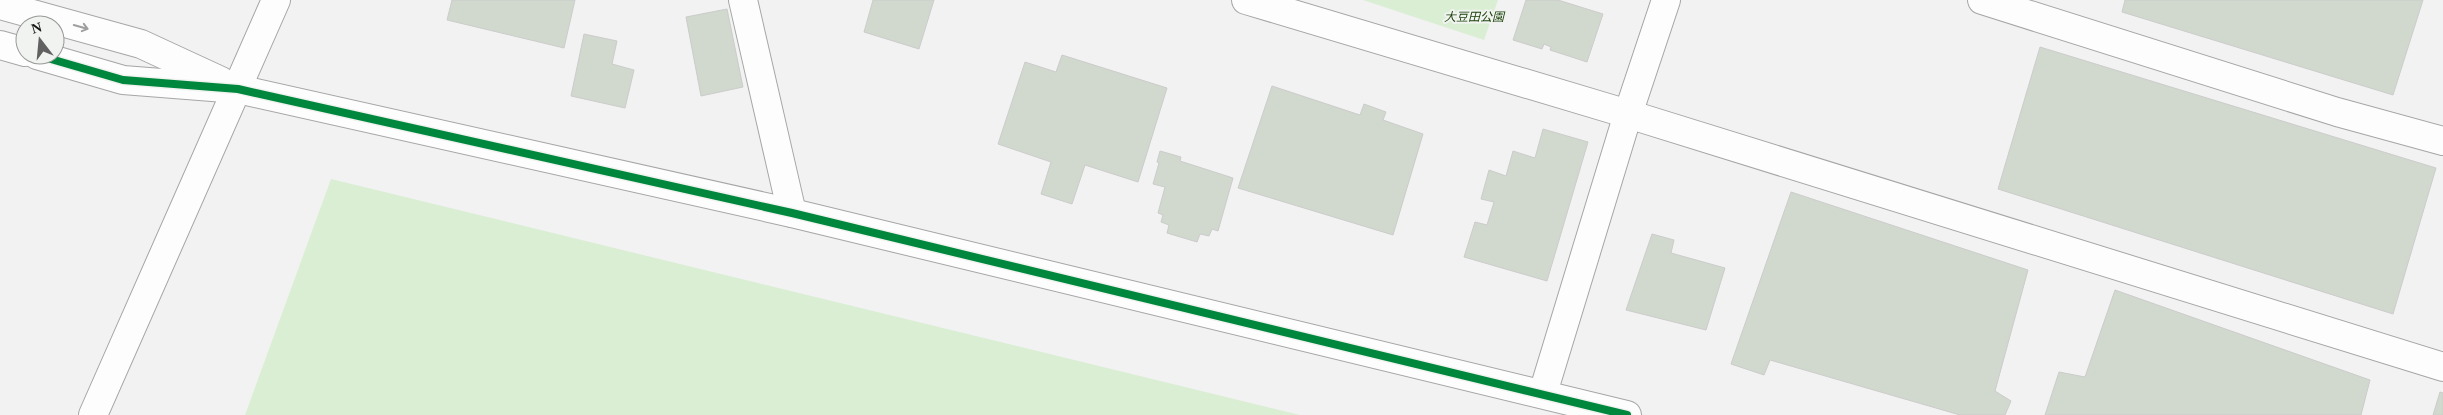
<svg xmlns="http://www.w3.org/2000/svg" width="2443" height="415" font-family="'Times New Roman','Noto Sans JP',serif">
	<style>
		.green { fill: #daeed4 }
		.building { fill: #d1d9ce; stroke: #cbcccb }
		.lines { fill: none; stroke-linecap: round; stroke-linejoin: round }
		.minor-casing { stroke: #a5a6a5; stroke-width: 30 }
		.tertiary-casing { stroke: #a5a6a5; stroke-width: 30 }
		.minor { stroke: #fdfdfd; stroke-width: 28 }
		.tertiary { stroke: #fdfdfd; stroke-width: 28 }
		.cycleway-casing { stroke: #f1f3f0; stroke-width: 11 }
		.cycleway { stroke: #00873e; stroke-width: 8 }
		.oneway { stroke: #9f9f9f }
		.labels { text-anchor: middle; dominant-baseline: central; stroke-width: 4; stroke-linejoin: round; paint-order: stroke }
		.park-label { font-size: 12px; font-style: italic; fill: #1a4108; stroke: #f1f3f0 }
	</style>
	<rect width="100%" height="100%" fill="#f1f2f1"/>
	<!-- green -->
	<g class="green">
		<path d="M1363,0H1498L1484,40Z"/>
		<path d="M331,179L1300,415H245Z"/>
	</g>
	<!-- building -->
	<g class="building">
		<path d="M452,0H575L564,48L447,20Z"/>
		<path d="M873,0H934L919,49L864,32Z"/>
		<path d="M1526,0H1558L1603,14L1587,62L1550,50L1551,47L1544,44L1542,49L1513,40Z"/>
		<path d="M2125,0H2423L2393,95L2122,12Z"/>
		<path d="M727,9L743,87L701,96L686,17Z"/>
		<path d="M584,34L617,41L612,64L634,70L625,108L571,96Z"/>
		<path d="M2040,47L2436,168L2393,314L1998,189Z"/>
		<path d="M1062,55L1167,88L1138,182L1085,165L1072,204L1041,194L1051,162L998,144L1025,62L1056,72Z"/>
		<path d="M1272,86L1360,115L1364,104L1386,112L1383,120L1423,134L1393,235L1238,188Z"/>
		<path d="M1543,129L1588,142L1547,281L1464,257L1475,222L1487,225L1494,202L1481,199L1489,170L1506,176L1513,151L1535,158Z"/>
		<path d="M1160,151L1181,157L1180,161L1233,178L1218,231L1212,229L1209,236L1200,234L1197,242L1167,233L1169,225L1161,222L1163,215L1158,213L1165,187L1153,184L1159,163L1157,162Z"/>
		<path d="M1791,192L2028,270L1995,391L2011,401L2005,415H1960L1770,360L1764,375L1731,364Z"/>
		<path d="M1652,234L1674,240L1671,253L1725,268L1706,330L1626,310Z"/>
		<path d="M2115,290L2370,380L2361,415H2045L2059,372L2085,377Z"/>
		<path d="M2440,392L2443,393V415H2433Z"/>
	</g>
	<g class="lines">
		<defs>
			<g id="minor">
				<path d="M743,0L792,213"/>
				<path d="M1246,0L1628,114L2443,367"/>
				<path d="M1982,0L2337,112L2443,141"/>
			</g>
			<g id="tertiary">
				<path d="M0,5L141,44L221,81"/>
				<path d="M0,45L25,52"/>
				<path d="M37,55L123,80L238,89L792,213L1627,415"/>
				<path d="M1543,393L1628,114L1666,0"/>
				<path d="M93,415L276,0"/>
			</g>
		</defs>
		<!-- minor casing -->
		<use href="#minor" class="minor-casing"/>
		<!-- tertiary casing -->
		<use href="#tertiary" class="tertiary-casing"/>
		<!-- minor -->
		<use href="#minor" class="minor"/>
		<!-- tertiary -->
		<use href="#tertiary" class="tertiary"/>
		<defs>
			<path id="cycleway" d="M37,55L123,80L238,89L792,213L1627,415"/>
		</defs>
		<!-- cycleway casing -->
		<use href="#cycleway" class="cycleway-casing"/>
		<!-- cycleway -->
		<use href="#cycleway" class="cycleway"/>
	</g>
	<!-- one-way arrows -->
	<defs><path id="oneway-shaft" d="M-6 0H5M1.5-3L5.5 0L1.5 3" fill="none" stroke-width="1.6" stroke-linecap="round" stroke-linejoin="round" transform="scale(1.25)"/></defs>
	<use class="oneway" href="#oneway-shaft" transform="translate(81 27) rotate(16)"/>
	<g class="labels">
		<!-- park labels -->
		<g class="park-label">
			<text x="1474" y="17">大豆田公園</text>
		</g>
	</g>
	<!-- north arrow -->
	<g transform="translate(40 40) rotate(344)"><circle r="24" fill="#f1f3f0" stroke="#989997"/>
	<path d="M0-4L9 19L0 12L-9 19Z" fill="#606160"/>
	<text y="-8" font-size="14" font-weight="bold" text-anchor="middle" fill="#121312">N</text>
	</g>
</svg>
